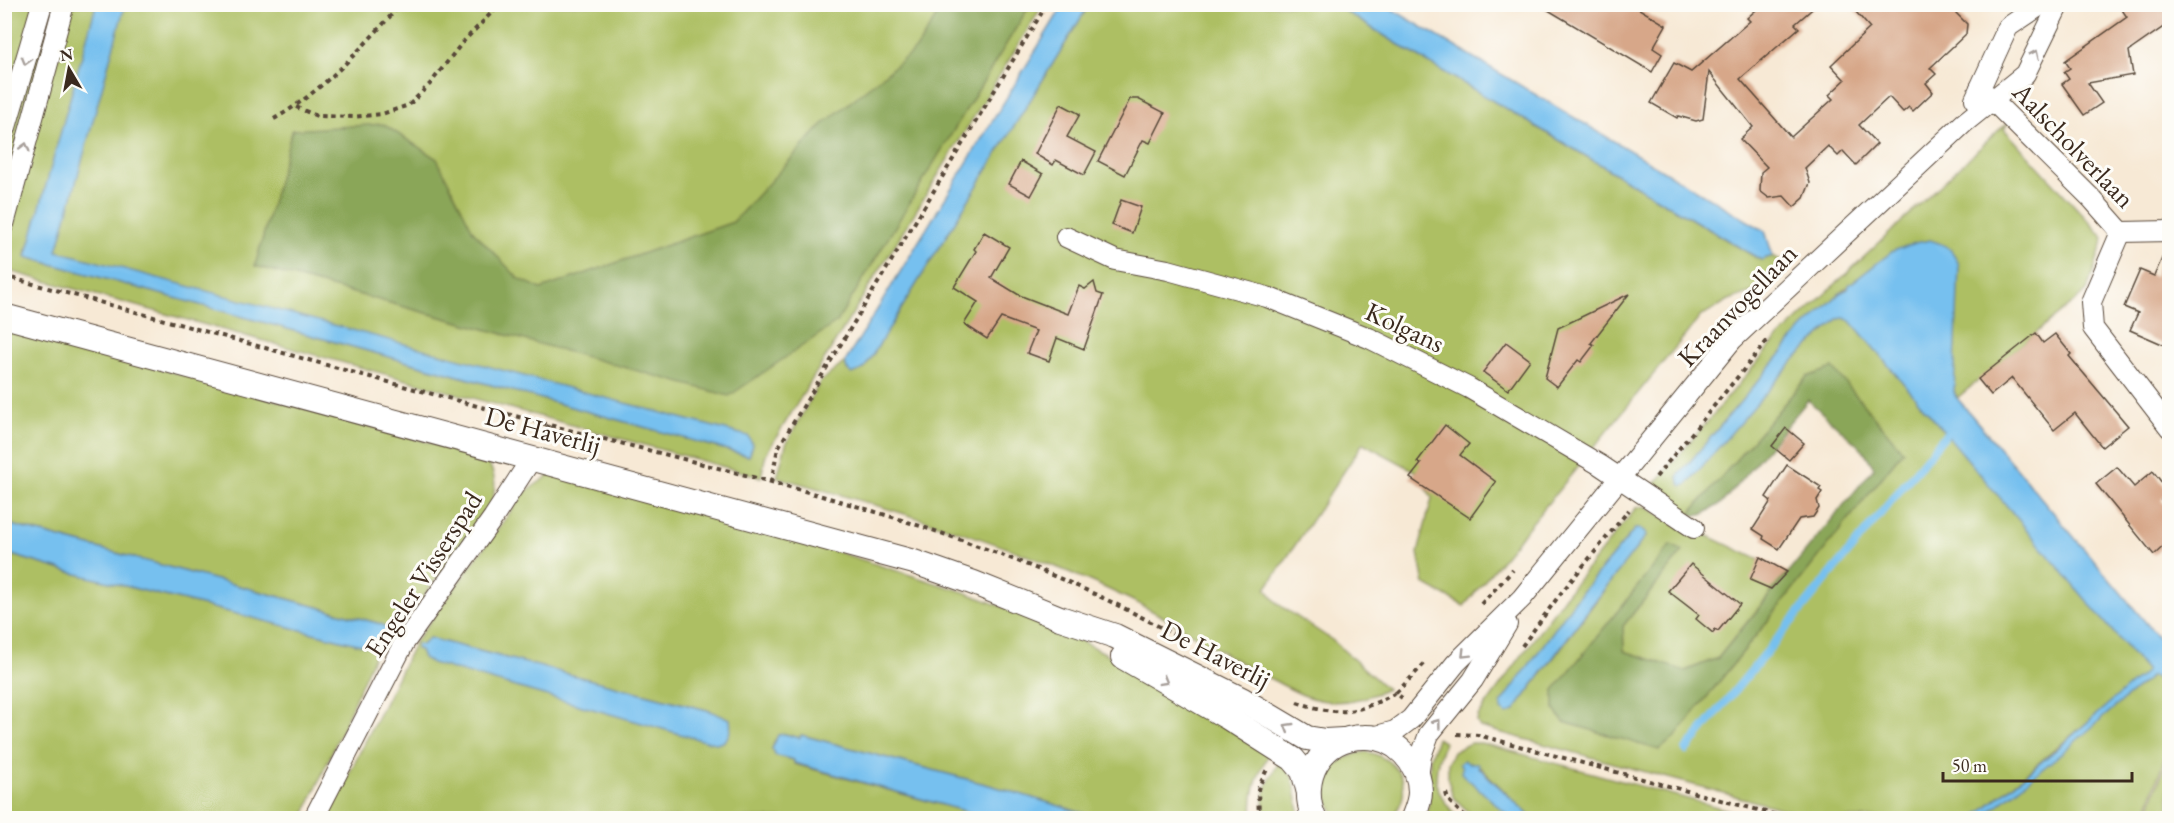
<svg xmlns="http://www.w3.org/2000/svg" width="2174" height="823" font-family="'EB Garamond',serif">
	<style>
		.green { fill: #adbf63; stroke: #747440; stroke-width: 1.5; fill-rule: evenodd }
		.forest { fill: #8aa659; stroke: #62683c; stroke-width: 1.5 }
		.water { fill: #76c0ef; stroke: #587586; stroke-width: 1.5 }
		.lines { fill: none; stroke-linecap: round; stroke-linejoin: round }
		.stream { stroke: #76c0ef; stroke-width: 8 }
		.building { fill: #d7a789 }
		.minor-casing { stroke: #574739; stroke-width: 22 }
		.tertiary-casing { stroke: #574739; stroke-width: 26 }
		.path { stroke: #574739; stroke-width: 4; stroke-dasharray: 4.5 4.5; stroke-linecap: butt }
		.minor { stroke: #fff; stroke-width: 20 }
		.tertiary { stroke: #fff; stroke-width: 24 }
		.oneway { stroke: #a79f9a }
		.labels { text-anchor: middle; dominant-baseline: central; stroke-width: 6; stroke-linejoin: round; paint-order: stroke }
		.street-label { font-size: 27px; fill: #3b2a1e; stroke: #fdfcf7 }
	</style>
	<rect width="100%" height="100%" fill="#fdfcf7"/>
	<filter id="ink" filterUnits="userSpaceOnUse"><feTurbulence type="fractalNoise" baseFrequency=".0167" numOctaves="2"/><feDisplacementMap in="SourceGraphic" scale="12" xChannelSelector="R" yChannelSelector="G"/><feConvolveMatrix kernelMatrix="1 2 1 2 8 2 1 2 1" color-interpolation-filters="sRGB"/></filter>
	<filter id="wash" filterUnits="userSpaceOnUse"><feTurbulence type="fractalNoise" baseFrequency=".008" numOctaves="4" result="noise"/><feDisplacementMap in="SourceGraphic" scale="24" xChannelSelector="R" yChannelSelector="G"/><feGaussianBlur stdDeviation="1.35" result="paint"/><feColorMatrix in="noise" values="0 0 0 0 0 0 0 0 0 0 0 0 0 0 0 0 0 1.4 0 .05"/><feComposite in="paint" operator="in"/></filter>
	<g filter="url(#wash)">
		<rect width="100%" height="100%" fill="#f7e9d5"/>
		<!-- green -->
		<g class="green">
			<path d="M4,5H1043L766,454L761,477L5,270V253L7,243L4,242ZM27,249L751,451L749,456L26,257Z"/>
			<path d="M1089,5H1335L1409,51L1760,260L1773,256L1788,264L1763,288L1729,300L1701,316L1464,606L1424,584L1418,553L1432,498L1417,472L1363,443L1266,589L1278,604L1332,640L1387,689C1364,700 1338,706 1312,698C1300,695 1287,687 1275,681C1225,657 1179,623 1129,599C1017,545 896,510 777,477L786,444L820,382L845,362L847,369H864Z"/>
			<path d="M2007,124L2004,129L2104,238L2087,291L1957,398L1894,251L1840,293L1802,329L1678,476L1679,482L1797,357L1838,319L1844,318L1851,321L2145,669L2146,673L1973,818H1816L1480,727L1477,722L1478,716L1565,596L1636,508L1645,506L1697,538L1700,532L1787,573L1718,658L1685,671L1624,651L1623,626L1683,551L1554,690L1659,750L1675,737L1903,451L1807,377L1689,515L1653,490L1654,485L1775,341L2003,126ZM1635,529L1613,578L1514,711L1574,602Z"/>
			<path d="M4,326L486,458C496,475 497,486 491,505L393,637L381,624L5,523Z"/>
			<path d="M550,475L790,537L964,592L1055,627L1164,684L1269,754C1257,776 1250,793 1253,818H1099L993,786L801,735L800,738L785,734L775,740L772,749L775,755L794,760V764L989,818H327L415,642L525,492ZM429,638L707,710L730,719V726L422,645Z"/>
			<path d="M4,553L73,573L377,649L303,818H5Z"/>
			<path d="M2152,676L2169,689V745L2144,818H1982Z"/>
			<path d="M1437,738L1445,743C1430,774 1434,795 1459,818H1428L1430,758Z"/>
			<path d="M1470,743H1481L1758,818H1532L1477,764L1462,768V773L1511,818H1475L1453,797L1448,780V763L1453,752Z"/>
			<path d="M1367,752C1401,759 1416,792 1391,818H1338C1314,790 1330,754 1367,752Z"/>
			<path d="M2169,753V818H2146Z"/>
			<path d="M1280,760C1300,779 1293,794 1301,818H1265C1261,790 1267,784 1280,760Z"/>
		</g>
		<!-- forest -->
		<g class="forest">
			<path d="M944,4L1030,5L837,322L729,396L255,266L292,130L383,124L437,159L473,231L518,278L541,289L733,222L822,125L917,48Z"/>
			<path d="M1833,368L1903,451L1675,737L1659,750L1564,722L1554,709V690L1671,545L1683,551L1623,626L1624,651L1685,671L1718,658L1874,468L1864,451L1808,400L1722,503L1702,515H1689L1807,377Z"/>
		</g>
		<!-- water -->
		<g class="water">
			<path d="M1064,4L1089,5L864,369L852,374L847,369L845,362Z"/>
			<path d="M96,5H125L57,251L748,436L753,445L749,456L26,257Z"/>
			<path d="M1335,5H1385L1765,231L1773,256L1761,260L1409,51Z"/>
			<path d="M1930,240C1949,246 1952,248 1959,265L1954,392L1957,398L2169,650V689L2155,677H2150L2062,753L1982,818H1973L2057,749L2146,671L1851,321L1844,318L1838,319L1797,357L1686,485L1682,486L1679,482L1678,476L1802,329L1840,293L1848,289L1849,285L1893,251L1915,243Z"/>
			<path d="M4,523L381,624L389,630L390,635L393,637L392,642L388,641L382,648L377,649L73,573L5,553Z"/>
			<path d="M1635,529H1641L1645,532L1646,536L1588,610L1514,711L1507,714L1501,710V704L1574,602Z"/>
			<path d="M429,638L707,710L730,719C731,727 731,730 728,736C721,748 714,742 701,740L432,663L423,658L420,650L416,649L417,644L422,645Z"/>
			<path d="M785,734L800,738L801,735L993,786L1099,818H989L794,763V760L775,755L772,749L778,735Z"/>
			<path d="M1464,760L1468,763H1477L1479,766L1478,767L1532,818H1511L1461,773L1462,768L1459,764Z"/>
		</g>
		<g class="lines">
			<!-- stream -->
			<path class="stream" d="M1686,750L1946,434"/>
		</g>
		<g id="blocks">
			<!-- building -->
			<g class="building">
				<path d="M1538,4H1631L1666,25L1653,48L1662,54L1652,72Z"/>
				<path d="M1763,4H1818L1795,24L1799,28L1740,79L1791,137L1833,99L1829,95L1845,80L1831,65L1870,28L1849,4H1942L1948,11L1953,10L1967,24L1966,34L1930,68L1936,74L1926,83L1933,92L1913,111L1909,107L1903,112L1889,97L1859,125L1877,144L1856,165L1843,151L1838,156L1828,146L1805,168L1810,183L1804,198L1794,207L1784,196L1769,198L1760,191L1761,172L1767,167L1740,139L1753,127L1709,72L1703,119L1696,121L1678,116L1677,118L1651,103L1674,63L1691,72L1750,21L1747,18Z"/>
				<path d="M2118,4H2169V23L2129,51L2133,75L2088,83L2102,103L2084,115L2062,84L2069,79L2064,72L2070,68L2065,61L2127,17Z"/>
				<path d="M1130,99H1138L1165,113L1150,143L1143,140L1125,175L1098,161Z"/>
				<path d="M1061,104L1080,114L1067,137L1096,152L1084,175L1056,160L1053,165L1035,154Z"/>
				<path d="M1021,161L1043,174L1031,196L1009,184Z"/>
				<path d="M1121,200L1141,207L1132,233L1112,225Z"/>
				<path d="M984,232L1009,247L991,278L1019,295L1068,314L1079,286L1085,289L1094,282L1097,293L1103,295L1084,349L1057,338L1049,361L1027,353L1036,331L1001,318L987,339L964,324L978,302L954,287L976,251L974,249Z"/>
				<path d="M2169,243V347L2130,330L2138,313L2124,307L2140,270L2154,276Z"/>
				<path d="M1629,294L1591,343L1594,345L1581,362L1578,360L1557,387L1545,378L1558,328Z"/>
				<path d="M2036,333L2043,343L2055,334L2071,354L2069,356L2128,426L2102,447L2075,413L2054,430L2012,378L1991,395L1978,379Z"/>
				<path d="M1506,342L1530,360L1508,390L1483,372Z"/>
				<path d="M1445,425L1469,444L1460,455L1496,482L1470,518L1410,478L1421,464L1417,462Z"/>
				<path d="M1786,428L1804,443L1789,460L1772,446Z"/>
				<path d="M1787,465L1821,487L1819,490L1822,492L1817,500L1819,508L1813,517L1799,519L1779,549L1763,539L1764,536L1753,529L1771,501L1766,497Z"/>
				<path d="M2117,467L2134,487L2153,471L2169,492L2161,500L2169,509V541L2154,555L2096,484Z"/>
				<path d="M1760,557L1787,572L1771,589L1750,580Z"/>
				<path d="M1691,564L1740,604L1718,631L1715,629L1713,633L1696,619L1699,615L1668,591Z"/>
			</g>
		</g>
	</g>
	<g filter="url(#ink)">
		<use href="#blocks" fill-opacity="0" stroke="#574739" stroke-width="1.5"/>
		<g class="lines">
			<defs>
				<g id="minor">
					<path d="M1980,88L2092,199L2121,232L2170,231"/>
					<path d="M1975,99L2008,27L2042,4"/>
					<path d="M4,134L42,4"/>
					<path d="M4,224L64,4"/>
					<path d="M2121,232L2091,302L2093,328L2170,428"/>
					<path d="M1066,237L1115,260L1168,270L1267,297L1369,338L1469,388L1600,465L1694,528"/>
					<path d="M1373,737L1395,731L1411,719L1456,663L1522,598L1732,340L1964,123L2025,74L2059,4"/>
					<path d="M1418,777L1421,756L1429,734L1473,680L1507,624"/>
					<path d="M314,818L404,643L493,518L532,458"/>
				</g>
				<g id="tertiary">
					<path d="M4,316L914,562L974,583L1060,618L1115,636L1243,700L1307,738L1325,741L1343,740"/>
					<path d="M1123,657L1227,717L1293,759L1303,771L1308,789"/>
					<path d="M1314,818C1298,780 1320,737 1364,737C1394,736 1420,762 1420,792C1420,802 1416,810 1413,818"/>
				</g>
			</defs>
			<!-- minor casing -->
			<use href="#minor" class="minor-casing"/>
			<!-- tertiary casing -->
			<use href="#tertiary" class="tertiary-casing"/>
			<!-- path -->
			<g class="path">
				<path d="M296,107L317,116L353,117L382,114L409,105L430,84L462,43L500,4"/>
				<path d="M274,119C322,92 364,46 401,4"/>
				<path d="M4,276C189,326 372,379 557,427C771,482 993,530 1185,641"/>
				<path d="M543,437L549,425"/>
				<path d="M1656,477L1767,341"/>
				<path d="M771,482L778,448L1047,4"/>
				<path d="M1481,604L1513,570"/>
				<path d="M1522,646L1561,593L1629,510"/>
				<path d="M1396,693L1426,662"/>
				<path d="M1297,702C1341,717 1355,714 1396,693L1402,698"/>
				<path d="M1457,734L1478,735L1788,818"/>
				<path d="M1446,793L1448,800L1466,818"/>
				<path d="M1259,818L1258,789L1267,769"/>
			</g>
			<!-- minor -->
			<use href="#minor" class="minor"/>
			<!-- tertiary -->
			<use href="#tertiary" class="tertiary"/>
		</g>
		<!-- one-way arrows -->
		<defs><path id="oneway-chevron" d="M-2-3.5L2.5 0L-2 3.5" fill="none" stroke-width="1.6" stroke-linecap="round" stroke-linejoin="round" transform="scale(1.5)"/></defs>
		<g class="oneway">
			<use href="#oneway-chevron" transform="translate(2035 54) rotate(-65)"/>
			<use href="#oneway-chevron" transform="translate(26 61) rotate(106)"/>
			<use href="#oneway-chevron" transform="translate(25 147) rotate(-75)"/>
			<use href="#oneway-chevron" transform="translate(1465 654) rotate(135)"/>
			<use href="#oneway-chevron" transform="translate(1164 681) rotate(30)"/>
			<use href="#oneway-chevron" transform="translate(1437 723) rotate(-53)"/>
			<use href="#oneway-chevron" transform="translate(1288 727) rotate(-149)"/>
		</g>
	</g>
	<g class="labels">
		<!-- street labels -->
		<g class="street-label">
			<text transform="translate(2074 145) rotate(46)">Aalscholverlaan</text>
			<text transform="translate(1737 305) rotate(-46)">Kraanvogellaan</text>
			<text transform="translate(1405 327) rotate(25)">Kolgans</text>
			<text transform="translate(543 430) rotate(15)">De Haverlij</text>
			<text transform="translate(423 574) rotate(-57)">Engeler Visserspad</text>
			<text transform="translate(1216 654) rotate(27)">De Haverlij</text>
		</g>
	</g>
	<!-- margin -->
	<rect width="2174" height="823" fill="none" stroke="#fdfcf7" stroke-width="24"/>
	<!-- north arrow -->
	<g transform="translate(69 69) rotate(350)" stroke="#fdfcf7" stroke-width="4.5" paint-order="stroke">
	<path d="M0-4.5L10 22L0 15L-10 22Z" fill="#3b2a1e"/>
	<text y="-9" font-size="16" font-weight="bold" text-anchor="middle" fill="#3b2a1e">N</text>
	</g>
	<!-- scale -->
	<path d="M1943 772v9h189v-9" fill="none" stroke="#3b2a1e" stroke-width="3"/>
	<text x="1952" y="772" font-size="18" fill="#3b2a1e" stroke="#fdfcf7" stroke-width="4.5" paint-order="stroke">50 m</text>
</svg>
